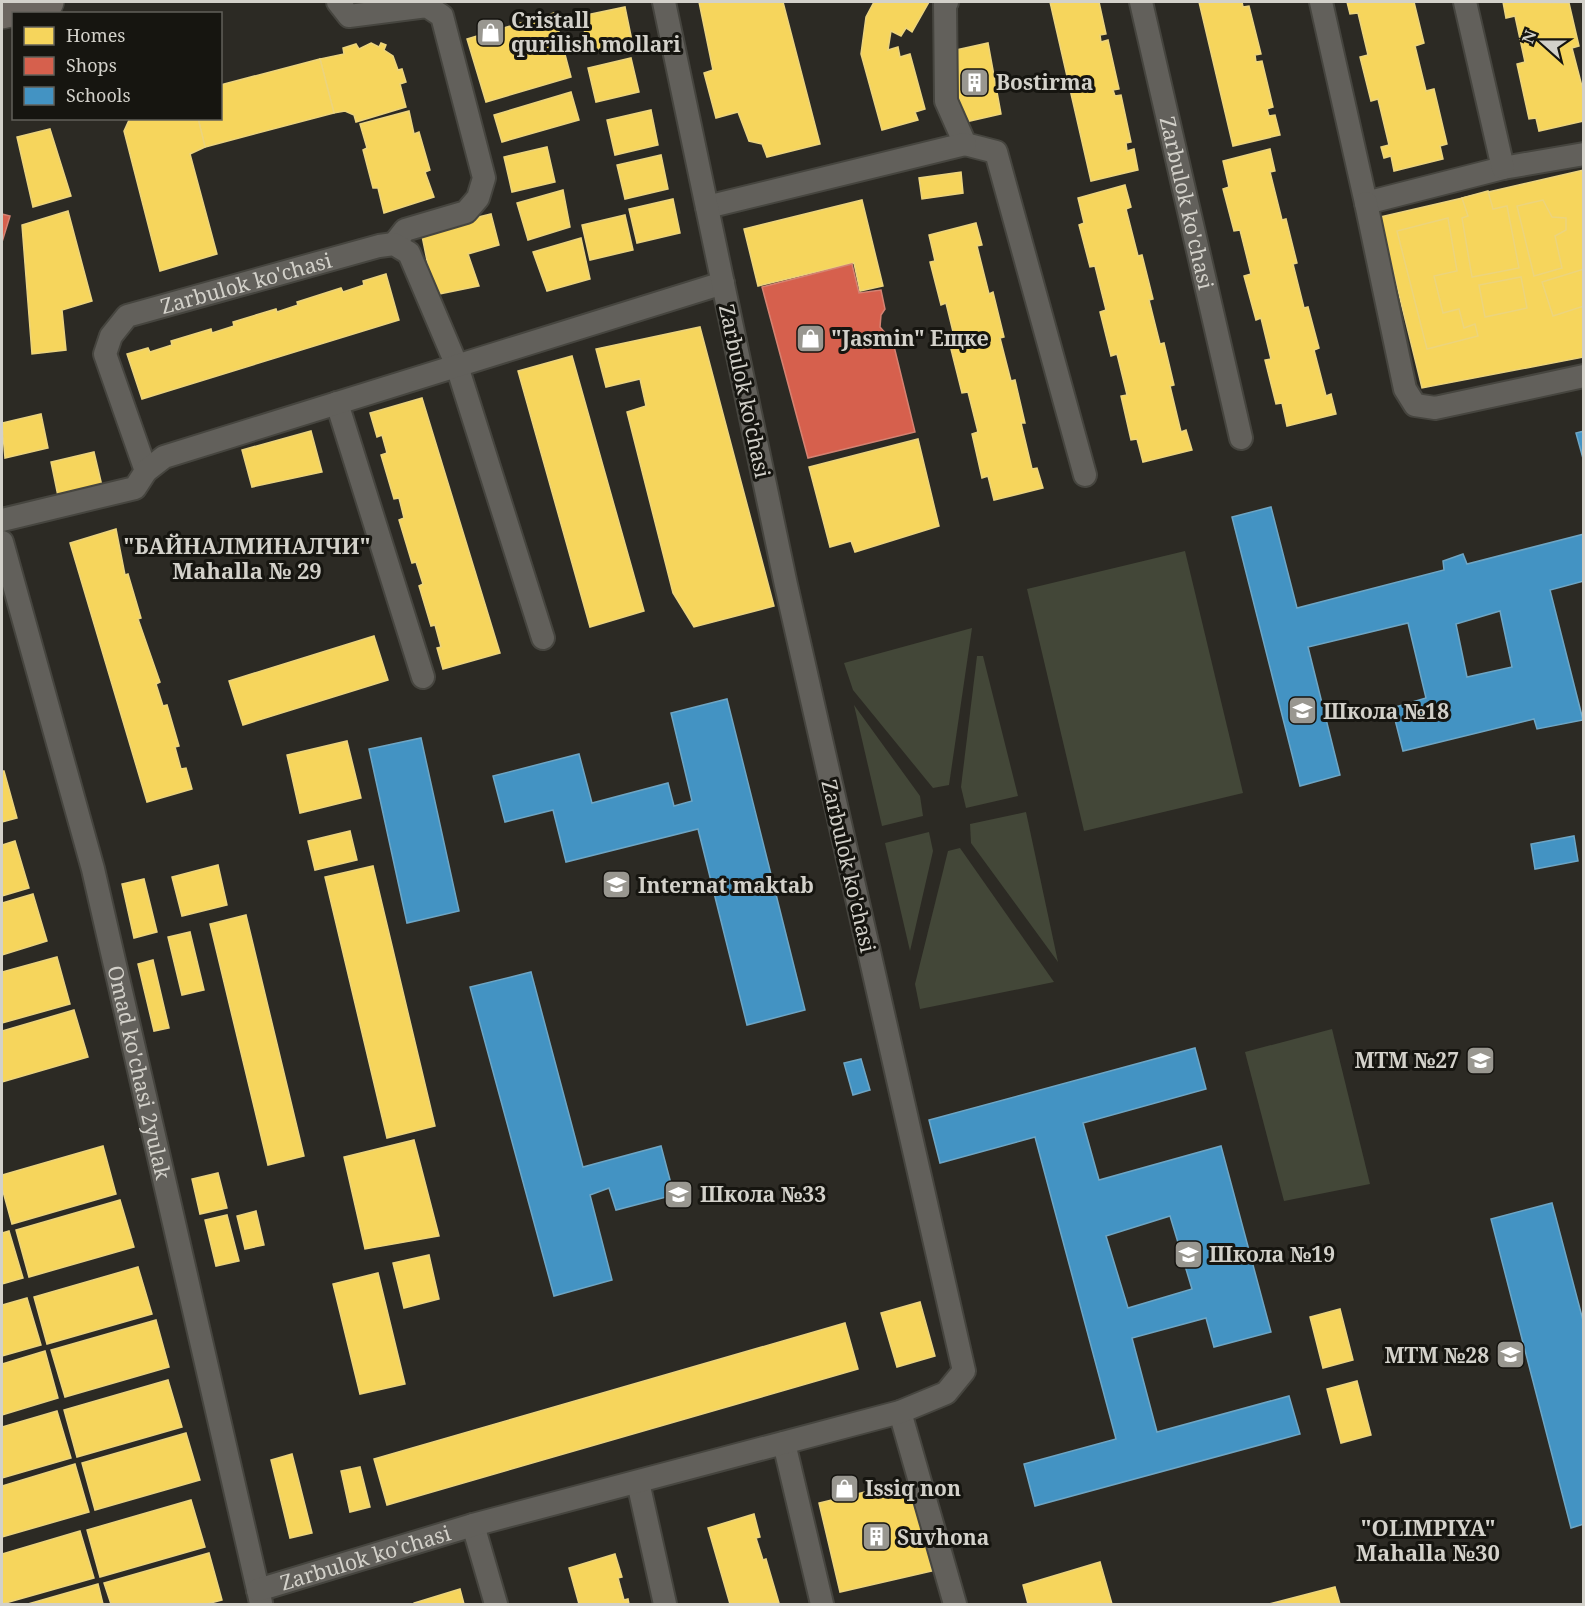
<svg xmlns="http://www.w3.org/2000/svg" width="1585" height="1606" font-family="'Noto Serif',serif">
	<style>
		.green { fill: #434738 }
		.homes { fill: #f6d55c; stroke: #ecd47d; stroke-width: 1.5 }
		.shops { fill: #d6604d; stroke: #d58272; stroke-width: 1.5 }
		.schools { fill: #4393c3; stroke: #6ea6c5; stroke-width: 1.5; fill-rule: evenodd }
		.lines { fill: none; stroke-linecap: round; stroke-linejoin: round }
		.street-casing { stroke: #46453f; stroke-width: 26 }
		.primary-casing { stroke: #46453f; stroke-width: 36 }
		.street { stroke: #62605b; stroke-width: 22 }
		.primary { stroke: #6d6761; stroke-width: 33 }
		.labels { text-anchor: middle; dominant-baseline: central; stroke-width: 6; stroke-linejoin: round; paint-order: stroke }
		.poi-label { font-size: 21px; font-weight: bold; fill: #d3d1ca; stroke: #161510; text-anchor: start }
		.street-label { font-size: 21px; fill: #d3d1ca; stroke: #161510 }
		.neighbourhood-label { font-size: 22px; font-weight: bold; fill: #d3d1ca; stroke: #161510 }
	</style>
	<rect width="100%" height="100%" fill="#2c2a24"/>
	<!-- green -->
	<g class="green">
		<path d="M1185,551L1243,793L1084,831L1027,589Z"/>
		<path d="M972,628L949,785L933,788L853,690L844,663Z"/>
		<path d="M977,656H983L1018,796L966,808L961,787Z"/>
		<path d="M854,705L920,796L923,816L882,826Z"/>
		<path d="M1026,812L1058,962L971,843L970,824Z"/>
		<path d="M929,832L933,851L910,951L885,843Z"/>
		<path d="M960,848L1054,982L920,1009L915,984L948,851Z"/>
		<path d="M1332,1029L1370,1184L1284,1201L1245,1052Z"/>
	</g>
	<!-- homes -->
	<g class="homes">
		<path d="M699,2H783L820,144L767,157L762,144L749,141L738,112L716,118L704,73L713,70Z"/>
		<path d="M874,2H929L912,32L906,28L901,36L891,31L888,50L898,47L900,57L910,54L925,109L915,112L918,120L882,130L861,54L866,17Z"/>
		<path d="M1050,2H1099L1106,34L1100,35L1101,42L1108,40L1119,89L1113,90L1115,96L1121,95L1131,142L1126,143L1127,151L1134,149L1138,170L1091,181Z"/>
		<path d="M1199,2H1242L1243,7L1249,6L1261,54L1255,55L1256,62L1262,61L1273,107L1267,109L1269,116L1275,115L1280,135L1233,146Z"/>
		<path d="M1347,2H1414L1424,43L1415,46L1426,91L1434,89L1447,144L1440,146L1443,159L1394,171L1391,156L1384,158L1381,147L1389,145L1378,99L1371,101L1360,57L1368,55L1358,13L1350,14Z"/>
		<path d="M1503,2L1569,3L1579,46L1572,48L1584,94V121L1539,131L1536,118L1529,119L1517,64L1525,62L1515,16L1506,18Z"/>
		<path d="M625,7L632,41L589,51L581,16Z"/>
		<path d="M554,13L571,77L486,102L467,39Z"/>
		<path d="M371,43L379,47L381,43L386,45L384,50L393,56L398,70L402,69L406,82L400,84L406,107L356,122L354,115L345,111L334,113L320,59L344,54L343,48L356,44L359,49Z"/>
		<path d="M988,43L1001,114L961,123L951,51Z"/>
		<path d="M631,58L639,92L596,102L588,68Z"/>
		<path d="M320,59L334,113L205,147L198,118H220V85Z"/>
		<path d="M571,92L579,120L502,142L494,115Z"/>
		<path d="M651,110L658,145L615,155L607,120Z"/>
		<path d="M409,111L414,134L419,132L430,170L425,172L434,197L384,213L378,188H373L363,150L367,148L360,124Z"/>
		<path d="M130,118H198L205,147L190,154L217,254L160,271L124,131Z"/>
		<path d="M50,129L71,196L33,207L17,137Z"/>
		<path d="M547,147L555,182L512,192L504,157Z"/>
		<path d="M1270,149L1275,171L1270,172L1282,220L1286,219L1297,263L1293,264L1304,308L1308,307L1319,348L1314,350L1326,396L1331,394L1336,414L1287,426L1282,403L1276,404L1265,360L1271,359L1261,318L1256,320L1244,276L1251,274L1240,230L1234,231L1223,189L1229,187L1223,161Z"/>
		<path d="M661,155L668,189L625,199L617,165Z"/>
		<path d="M1584,170V357L1422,388L1380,217Z"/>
		<path d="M961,172L963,193L922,199L919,178Z"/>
		<path d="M1125,185L1131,207L1126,209L1138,256L1142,255L1153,299L1149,300L1160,344L1164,343L1174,385L1170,386L1181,432L1186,430L1192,450L1143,462L1137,439L1131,440L1121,396L1127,395L1117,354L1111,356L1100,312L1106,310L1095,266L1090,267L1079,225L1084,223L1078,198Z"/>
		<path d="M563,190L570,227L528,240L517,203Z"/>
		<path d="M1488,191L1493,209L1507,206L1519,268L1472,277L1462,218L1468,216L1462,198Z"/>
		<path d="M673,199L680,233L637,243L629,209Z"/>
		<path d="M862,200L883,286L860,291L854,263L758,286L744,229Z"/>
		<path d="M1543,200L1552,217L1566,218V230L1555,236L1562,268L1534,276L1517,206Z"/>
		<path d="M68,211L92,301L62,310L66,350L32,354L22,225Z"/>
		<path d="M491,214L499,245L468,254L479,286L434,295L421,231Z"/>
		<path d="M625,215L633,250L590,260L582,225Z"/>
		<path d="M1448,218L1457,271L1434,276L1443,313L1459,309L1464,328L1475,324L1478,336L1427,349L1397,231Z"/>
		<path d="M976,223L982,245L977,246L989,294L993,292L1004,337L1000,338L1011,381L1015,380L1025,423H1021L1032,469L1037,468L1043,488L994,500L988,476L982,478L972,434L978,432L968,392L962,393L951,349L957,348L946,303L941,305L930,262L935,261L929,235Z"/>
		<path d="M581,238L590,279L547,291L533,252Z"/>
		<path d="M1584,269V306L1553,316L1542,282Z"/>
		<path d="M386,274L399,320L142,399L127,354L148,348L150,352L172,345L171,341L211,329L212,333L234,326L233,322L276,309L277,312L298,305L297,302L341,288L343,292L364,285L363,281Z"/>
		<path d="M1521,277L1527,308L1485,317L1479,285Z"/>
		<path d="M700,327L774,606L694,627L673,593L627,412L646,406L640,379L606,387L596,349Z"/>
		<path d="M572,356L644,611L590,627L518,371Z"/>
		<path d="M422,398L500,653L443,669L437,648L441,647L435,625L431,626L419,586L423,584L416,562L412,563L399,520L404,518L399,498L394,499L381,455L387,453L382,435L377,437L370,413Z"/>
		<path d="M41,414L48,448L5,458L2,423Z"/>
		<path d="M311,431L322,472L252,487L242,450Z"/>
		<path d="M918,439L939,526L855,552L851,541L830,547L809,467Z"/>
		<path d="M94,452L102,486L58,496L51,462Z"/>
		<path d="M116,529L125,575L128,574L141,618L138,619L160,682L156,684L163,706L167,705L179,746L175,747L181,769L186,768L192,789L147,802L70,543Z"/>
		<path d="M374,636L388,680L243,725L229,681Z"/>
		<path d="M347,741L361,798L300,813L287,755Z"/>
		<path d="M2,771H4L17,818L2,822Z"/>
		<path d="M350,831L357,860L315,870L308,841Z"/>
		<path d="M15,841L29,888L2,896V845Z"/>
		<path d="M218,865L227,905L182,916L172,877Z"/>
		<path d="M373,866L435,1126L387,1138L325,877Z"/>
		<path d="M144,879L157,932L134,938L122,884Z"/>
		<path d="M33,894L47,941L2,955V903Z"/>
		<path d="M246,915L304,1156L268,1165L210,924Z"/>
		<path d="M190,932L204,990L182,995L168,937Z"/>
		<path d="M57,957L70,1004L2,1023V972Z"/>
		<path d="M153,960L169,1028L154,1031L138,964Z"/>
		<path d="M74,1010L88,1057L2,1082V1031Z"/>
		<path d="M414,1140L439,1236L365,1249L344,1157Z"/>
		<path d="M103,1146L116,1194L12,1224L2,1188V1175Z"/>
		<path d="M218,1173L227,1208L200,1214L192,1179Z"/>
		<path d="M120,1200L134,1247L29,1277L16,1230Z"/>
		<path d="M256,1211L264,1245L245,1249L237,1216Z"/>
		<path d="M227,1215L239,1261L216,1266L205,1220Z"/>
		<path d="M9,1231L23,1278L2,1284V1233Z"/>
		<path d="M429,1255L439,1299L404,1308L393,1263Z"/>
		<path d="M138,1267L152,1314L47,1344L34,1297Z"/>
		<path d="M378,1273L405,1384L360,1394L333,1284Z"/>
		<path d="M27,1298L41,1345L2,1356V1305Z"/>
		<path d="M920,1302L935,1356L897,1367L881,1313Z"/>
		<path d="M1340,1309L1353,1360L1323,1368L1310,1317Z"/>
		<path d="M156,1320L169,1367L65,1397L51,1350Z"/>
		<path d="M845,1323L858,1369L387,1505L374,1459Z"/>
		<path d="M45,1351L58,1398L2,1415V1364Z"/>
		<path d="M168,1380L182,1427L77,1457L64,1410Z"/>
		<path d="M1357,1381L1371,1435L1341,1443L1327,1389Z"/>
		<path d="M57,1411L71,1458L2,1478V1427Z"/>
		<path d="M186,1433L200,1480L95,1510L82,1463Z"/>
		<path d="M292,1454L312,1533L290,1538L271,1460Z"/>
		<path d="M75,1464L89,1512L2,1537V1486Z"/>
		<path d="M360,1467L370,1507L350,1512L341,1471Z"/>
		<path d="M911,1481L932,1571L840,1592L819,1503Z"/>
		<path d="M191,1500L205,1547L100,1577L87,1530Z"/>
		<path d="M754,1514L760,1537L756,1538L763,1560L766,1559L779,1603L730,1604L708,1528Z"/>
		<path d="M80,1531L94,1578L2,1604V1554Z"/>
		<path d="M209,1553L222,1600L207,1604H111L104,1583Z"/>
		<path d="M615,1554L622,1577L618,1578L624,1600L628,1599L629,1604H579L569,1568Z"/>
		<path d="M1100,1562L1112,1604H1028L1023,1585Z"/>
		<path d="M98,1584L103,1604H28Z"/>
		<path d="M1335,1587L1340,1604H1269Z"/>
		<path d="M460,1589L464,1604H414V1603Z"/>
	</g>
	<!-- shops -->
	<g class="shops">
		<path d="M2,214L10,216L2,242Z"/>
		<path d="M852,264L859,293L881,290L885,309L881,315L880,327L893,342L915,432L808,458L762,287Z"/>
	</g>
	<!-- schools -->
	<g class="schools">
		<path d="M1584,431V462L1576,433Z"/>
		<path d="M1271,507L1297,608L1444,570L1443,561L1463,554L1467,564L1584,534V581L1550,590L1583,720L1537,729L1534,719L1403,751L1392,708L1426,698L1408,623L1308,647L1340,775L1300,786L1232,517ZM1500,611L1512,667L1467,677L1456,624Z"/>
		<path d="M727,699L805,1010L747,1025L698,829L566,862L553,810L505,822L493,776L579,754L592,803L668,783L674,806L692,801L671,713Z"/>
		<path d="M421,738L459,911L407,923L369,749Z"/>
		<path d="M1574,836L1578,861L1535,869L1531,844Z"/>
		<path d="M531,972L583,1167L661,1146L674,1195L616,1210L609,1188L590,1195L612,1280L554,1296L470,987Z"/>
		<path d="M1195,1048L1206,1089L1083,1123L1099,1180L1221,1146L1271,1332L1214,1347L1206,1318L1132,1338L1157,1432L1289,1396L1300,1434L1035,1506L1024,1464L1116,1439L1035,1137L940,1163L929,1120ZM1170,1216L1192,1289L1128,1308L1106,1236Z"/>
		<path d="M861,1059L870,1090L853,1095L844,1063Z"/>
		<path d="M1552,1203L1584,1324V1524L1571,1528L1491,1219Z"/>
	</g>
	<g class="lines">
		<defs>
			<g id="street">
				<path d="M338,2L349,16L427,6L442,16L484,178L478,198L466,212L405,230L394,244"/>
				<path d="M947,2L945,3L946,101L965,144L996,152L1085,475"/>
				<path id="s1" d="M1141,2L1241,438"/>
				<path d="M1321,2L1366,203L1503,168L1584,154"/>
				<path d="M1465,2L1503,168"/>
				<path d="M1366,203L1405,389L1415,405L1435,408L1584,376"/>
				<path d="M707,207L965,144"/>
				<path d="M337,403L423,677"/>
				<path id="s2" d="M146,471L105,354L111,336L127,316L379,246L394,244L409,253L457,366L543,638"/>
				<path d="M2,520L135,488L146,471L164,457L723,283"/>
				<path id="s3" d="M2,542L93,869L261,1603"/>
				<path d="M900,1412L955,1604"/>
				<path d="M784,1443L822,1604"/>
				<path d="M638,1482L665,1604"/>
				<path d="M473,1525L496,1604"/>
				<path id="s4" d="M258,1590L473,1525L900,1412L946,1393L964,1371L786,585L664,2"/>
			</g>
			<path id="primary" d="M2,12L47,2"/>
		</defs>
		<!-- street casing -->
		<use href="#street" class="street-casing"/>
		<!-- primary casing -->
		<use href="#primary" class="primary-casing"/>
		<!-- street -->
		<use href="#street" class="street"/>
		<!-- primary -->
		<use href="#primary" class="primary"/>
	</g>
	<!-- icons -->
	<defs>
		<symbol id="shop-square" viewBox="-11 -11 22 22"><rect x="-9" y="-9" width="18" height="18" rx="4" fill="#999790" stroke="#161510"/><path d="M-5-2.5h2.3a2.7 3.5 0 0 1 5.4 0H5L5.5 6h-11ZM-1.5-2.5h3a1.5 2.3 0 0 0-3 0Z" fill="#fff"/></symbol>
		<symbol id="building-square" viewBox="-11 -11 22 22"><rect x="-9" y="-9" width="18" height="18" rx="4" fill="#999790" stroke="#161510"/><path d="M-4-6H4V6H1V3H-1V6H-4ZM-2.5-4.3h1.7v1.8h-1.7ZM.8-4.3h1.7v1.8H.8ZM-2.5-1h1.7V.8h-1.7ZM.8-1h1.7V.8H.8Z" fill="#fff"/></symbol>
		<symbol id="school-square" viewBox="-11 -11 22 22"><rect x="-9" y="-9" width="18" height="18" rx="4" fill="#999790" stroke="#161510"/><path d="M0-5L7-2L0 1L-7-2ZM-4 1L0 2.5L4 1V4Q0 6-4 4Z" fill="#fff"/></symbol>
	</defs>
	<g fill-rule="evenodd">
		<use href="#shop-square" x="474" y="16" width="33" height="33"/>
		<use href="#building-square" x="958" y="66" width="33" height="33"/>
		<use href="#shop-square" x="794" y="322" width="33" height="33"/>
		<use href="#school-square" x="1286" y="694" width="33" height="33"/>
		<use href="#school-square" x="600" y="868" width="33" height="33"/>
		<use href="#school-square" x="1464" y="1044" width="33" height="33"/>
		<use href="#school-square" x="662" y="1178" width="33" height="33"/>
		<use href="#school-square" x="1172" y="1238" width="33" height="33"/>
		<use href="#school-square" x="1494" y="1338" width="33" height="33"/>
		<use href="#shop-square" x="828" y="1472" width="33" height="33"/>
		<use href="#building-square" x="860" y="1520" width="33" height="33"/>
	</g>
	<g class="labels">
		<!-- poi labels -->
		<g class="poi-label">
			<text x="511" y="20">Cristall<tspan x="511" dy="24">qurilish mollari</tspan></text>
			<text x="996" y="82">Bostirma</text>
			<text x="831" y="338">"Jasmin" Ещке</text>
			<text x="1323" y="711">Школа №18</text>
			<text x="638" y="885">Internat maktab</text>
			<text x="1459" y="1060" text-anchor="end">MTM №27</text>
			<text x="700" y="1194">Школа №33</text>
			<text x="1209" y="1254">Школа №19</text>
			<text x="1489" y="1355" text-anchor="end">MTM №28</text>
			<text x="865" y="1488">Issiq non</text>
			<text x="897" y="1537">Suvhona</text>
		</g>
		<!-- street labels -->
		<g class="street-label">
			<text stroke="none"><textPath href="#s1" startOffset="206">Zarbulok ko'chasi</textPath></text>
			<text stroke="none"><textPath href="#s2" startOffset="292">Zarbulok ko'chasi</textPath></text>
			<text transform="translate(745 391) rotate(78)">Zarbulok ko'chasi</text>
			<text transform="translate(849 866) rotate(77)">Zarbulok ko'chasi</text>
			<text stroke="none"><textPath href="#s3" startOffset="548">Omad ko'chasi 2yulak</textPath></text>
			<text stroke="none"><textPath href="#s4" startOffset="112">Zarbulok ko'chasi</textPath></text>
		</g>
		<!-- neighbourhood labels -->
		<g class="neighbourhood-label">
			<text x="247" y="545">"БАЙНАЛМИНАЛЧИ"<tspan x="247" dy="25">Mahalla № 29</tspan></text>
			<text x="1428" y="1527">"OLIMPIYA"<tspan x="1428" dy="25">Mahalla №30</tspan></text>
		</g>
	</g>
	<!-- border -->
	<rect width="1585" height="1606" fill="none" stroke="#d3d1ca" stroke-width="6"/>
	<!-- legend -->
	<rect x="12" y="12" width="210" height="108" fill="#161510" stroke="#62605a" stroke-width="1.5"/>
	<rect x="24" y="27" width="30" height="18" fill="#f6d55c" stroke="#62605a" stroke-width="1.5"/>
	<text x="66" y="42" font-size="18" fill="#d3d1ca">Homes</text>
	<rect x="24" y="57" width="30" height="18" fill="#d6604d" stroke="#62605a" stroke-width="1.5"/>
	<text x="66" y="72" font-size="18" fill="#d3d1ca">Shops</text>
	<rect x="24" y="87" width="30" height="18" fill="#4393c3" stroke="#62605a" stroke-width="1.5"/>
	<text x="66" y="102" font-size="18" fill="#d3d1ca">Schools</text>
	<!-- north arrow -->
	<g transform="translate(1543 42) rotate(291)" stroke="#161510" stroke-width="4.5" paint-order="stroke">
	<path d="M0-4.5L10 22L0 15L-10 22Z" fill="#d3d1ca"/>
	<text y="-9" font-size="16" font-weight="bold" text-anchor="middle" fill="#d3d1ca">N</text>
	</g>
</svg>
